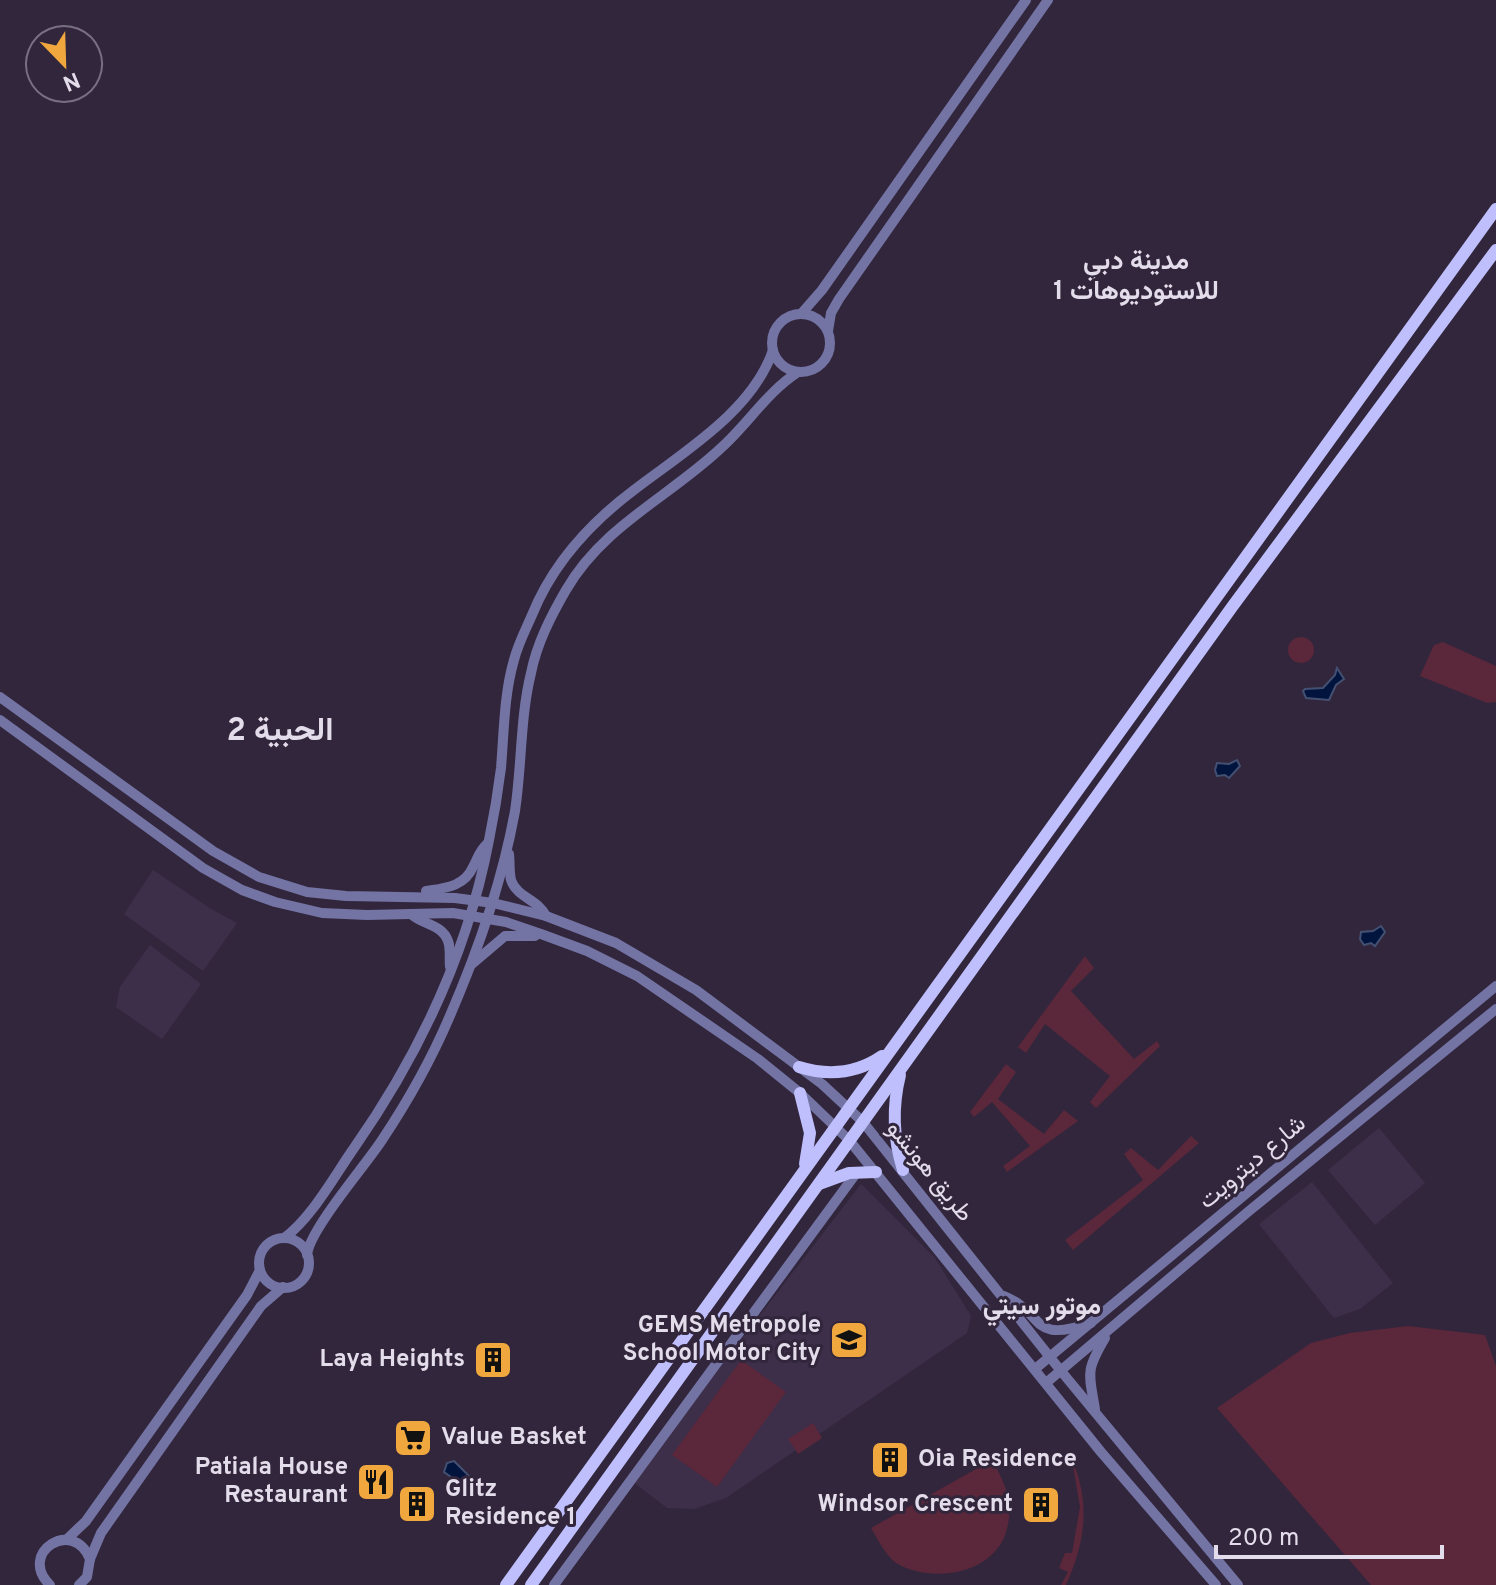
<svg xmlns="http://www.w3.org/2000/svg" width="1496" height="1585" font-family="Overpass,Vazirmatn,sans-serif">
	<style>
		.built { fill: #3d2f49 }
		.green { fill: #5a273b }
		.water { fill: #00143e; stroke: #445072; stroke-width: 2 }
		.lines { fill: none; stroke-linecap: round; stroke-linejoin: round }
		.minor { stroke: #7373a4; stroke-width: 10 }
		.major { stroke: #bebffc; stroke-width: 12 }
		.labels { text-anchor: middle; dominant-baseline: central; stroke-width: 6; stroke-linejoin: round; paint-order: stroke }
		.street-label { font-size: 24px; fill: #e3dcea; stroke: #32263c }
		.poi-label { font-size: 24px; font-weight: bold; fill: #e3dcea; stroke: #32263c; text-anchor: end }
		.neighbourhood-label { font-size: 26px; font-weight: bold; fill: #e3dcea; stroke: #32263c }
		.district-label { font-size: 32px; font-weight: bold; fill: #e3dcea; stroke: #32263c }
	</style>
	<rect width="100%" height="100%" fill="#32263c"/>
	<!-- built -->
	<g class="built">
		<path d="M153,870L211,909L237,923L203,971L124,914Z"/>
		<path d="M150,945L201,984L162,1039L116,1007L120,987Z"/>
		<path d="M1379,1128L1425,1183L1375,1225L1328,1170Z"/>
		<path d="M1312,1182L1393,1283L1360,1309L1334,1318L1259,1224Z"/>
		<path d="M861,1184L935,1258L971,1316L967,1333L726,1498L694,1509L667,1508L632,1481Z"/>
	</g>
	<!-- green -->
	<g class="green">
		<circle cx="1301" cy="650" r="13"/>
		<path d="M1443,642L1496,666V702L1487,703L1420,676L1434,645Z"/>
		<path d="M1085,956L1094,968L1071,991L1134,1059L1157,1041L1160,1046L1096,1108L1090,1102L1110,1076L1045,1024L1026,1053L1018,1047Z"/>
		<path d="M1006,1064L1016,1072L998,1099L1044,1134L1064,1110L1078,1121L1007,1172L1003,1166L1030,1146L992,1102L974,1117L970,1112Z"/>
		<path d="M1191,1136L1199,1143L1073,1250L1065,1240L1143,1180L1124,1154L1131,1148L1158,1170Z"/>
		<path d="M1408,1326L1485,1335L1496,1366V1585H1371L1217,1408L1311,1343L1350,1333Z"/>
		<path d="M741,1360L786,1392L717,1487L672,1455Z"/>
		<path d="M813,1423L822,1438L798,1454L788,1439Z"/>
		<path d="M992,1460C1004,1481 1013,1500 1008,1524C1000,1574 933,1585 896,1563C885,1554 878,1540 871,1528Z"/>
		<path d="M1072,1460C1091,1503 1085,1543 1066,1585H1061L1068,1572L1059,1568L1065,1553H1072L1080,1507Z"/>
	</g>
	<!-- water -->
	<g class="water">
		<path d="M1337,668L1344,679L1336,685L1329,700L1306,698L1303,691L1305,689L1323,688L1335,675Z"/>
		<path d="M1237,760L1240,766L1229,778L1225,775L1217,776L1215,770L1217,763L1229,764Z"/>
		<path d="M1381,926L1385,932L1375,946L1371,943L1364,945L1360,939L1361,932L1373,931Z"/>
		<path d="M454,1461L472,1479L467,1488L444,1472L447,1463Z"/>
	</g>
	<g class="lines">
		<!-- minor -->
		<g class="minor">
			<path d="M801,314L822,290L1026,0"/>
			<circle cx="801" cy="343" r="29"/>
			<path d="M828,331L831,313L839,299L1048,0"/>
			<path d="M0,697L213,851L259,877L307,892L346,896L455,898L493,903L546,916L616,943L696,990L822,1084L863,1122L1061,1371L1238,1585"/>
			<path d="M0,720L203,868L242,890L275,902L322,913L367,915L453,913L506,922L541,934L587,951L637,976L758,1059L800,1093L849,1140L1101,1452L1216,1585"/>
			<path d="M509,854C510,862 509,871 511,880C517,898 538,899 546,916"/>
			<path d="M426,891C445,888 464,887 473,867C478,858 479,851 487,844"/>
			<path d="M411,914C423,925 442,924 448,941C451,949 449,958 450,967"/>
			<path d="M472,964L505,936H535"/>
			<path d="M284,1238C311,1219 335,1175 354,1148C419,1055 468,951 489,840C494,816 498,792 501,768C504,732 504,694 514,660C518,644 526,629 532,615C553,563 590,523 634,490C682,453 753,411 773,350"/>
			<circle cx="284" cy="1263" r="25"/>
			<path d="M307,1255C309,1230 366,1165 382,1140C408,1101 431,1060 449,1018C478,951 502,883 515,811C522,765 520,718 531,673C537,643 551,616 566,590C603,526 669,497 721,448C748,424 767,392 798,372"/>
			<path d="M1004,1296C1047,1314 1028,1344 1091,1323"/>
			<path d="M1035,1369L1496,986"/>
			<path d="M1046,1383L1249,1211L1496,1009"/>
			<path d="M1095,1409C1089,1373 1085,1372 1105,1338"/>
			<path d="M66,1540L86,1521L247,1295L260,1270"/>
			<path d="M90,1559L101,1533L261,1306L283,1287"/>
			<path d="M50,1585C17,1553 73,1517 90,1559L87,1577L79,1585"/>
			<path d="M554,1585L857,1172"/>
		</g>
		<!-- major -->
		<g class="major">
			<path d="M799,1067C828,1076 856,1074 882,1056"/>
			<path d="M900,1075C892,1107 893,1138 903,1170"/>
			<path d="M800,1093L810,1133L805,1164"/>
			<path d="M819,1184L849,1173L876,1172"/>
			<path d="M506,1585L1496,209"/>
			<path d="M531,1585L1232,607L1496,250"/>
		</g>
	</g>
	<!-- icons -->
	<defs>
		<symbol id="school-square" viewBox="-11 -11 22 22"><rect x="-9" y="-9" width="18" height="18" rx="4" fill="#f0a73e" stroke="#32263c"/><path d="M0-5L7-2L0 1L-7-2ZM-4 1L0 2.5L4 1V4Q0 6-4 4Z" fill="#111"/></symbol>
		<symbol id="building-square" viewBox="-11 -11 22 22"><rect x="-9" y="-9" width="18" height="18" rx="4" fill="#f0a73e" stroke="#32263c"/><path d="M-4-6H4V6H1V3H-1V6H-4ZM-2.5-4.3h1.7v1.8h-1.7ZM.8-4.3h1.7v1.8H.8ZM-2.5-1h1.7V.8h-1.7ZM.8-1h1.7V.8H.8Z" fill="#111"/></symbol>
		<symbol id="supermarket-square" viewBox="-11 -11 22 22"><rect x="-9" y="-9" width="18" height="18" rx="4" fill="#f0a73e" stroke="#32263c"/><path d="M-6-5.5h2.5l.6 2H6L4.5 2H-2.5L-4.4-4H-6ZM-1.5 3.2a1.3 1.3 0 1 0 .1 0ZM3 3.2a1.3 1.3 0 1 0 .1 0Z" fill="#111"/></symbol>
		<symbol id="restaurant-square" viewBox="-11 -11 22 22"><rect x="-9" y="-9" width="18" height="18" rx="4" fill="#f0a73e" stroke="#32263c"/><path d="M-5-6h1v4h1v-4h1v4h1v-4h1v5L-1.5 .5V6h-2V.5L-5-1ZM5-6V6H3V1.5H1.5Q1.5-4 5-6Z" fill="#111"/></symbol>
	</defs>
	<g fill-rule="evenodd">
		<use href="#school-square" x="827" y="1318" width="44" height="44"/>
		<use href="#building-square" x="471" y="1338" width="44" height="44"/>
		<use href="#supermarket-square" x="391" y="1416" width="44" height="44"/>
		<use href="#building-square" x="868" y="1438" width="44" height="44"/>
		<use href="#restaurant-square" x="354" y="1460" width="44" height="44"/>
		<use href="#building-square" x="395" y="1482" width="44" height="44"/>
		<use href="#building-square" x="1019" y="1483" width="44" height="44"/>
	</g>
	<g class="labels">
		<!-- street labels -->
		<g class="street-label">
			<text transform="translate(1253 1163) rotate(-40)">شارع ديترويت</text>
			<text transform="translate(929 1172) rotate(51)">طريق هونشو</text>
		</g>
		<!-- poi labels -->
		<g class="poi-label">
			<text x="821" y="1326">GEMS Metropole<tspan x="821" dy="28">School Motor City</tspan></text>
			<text x="465" y="1360">Laya Heights</text>
			<text x="441" y="1438" text-anchor="start">Value Basket</text>
			<text x="918" y="1460" text-anchor="start">Oia Residence</text>
			<text x="348" y="1468">Patiala House<tspan x="348" dy="28">Restaurant</tspan></text>
			<text x="445" y="1490" text-anchor="start">Glitz<tspan x="445" dy="28">Residence 1</tspan></text>
			<text x="1013" y="1505">Windsor Crescent</text>
		</g>
		<!-- neighbourhood labels -->
		<g class="neighbourhood-label">
			<text x="1136" y="262">مدينة دبي<tspan x="1136" dy="30">للاستوديوهات 1</tspan></text>
			<text x="1042" y="1307">موتور سيتي</text>
		</g>
		<!-- district labels -->
		<g class="district-label">
			<text x="280" y="732">الحبية 2</text>
		</g>
	</g>
	<!-- north arrow -->
	<g transform="translate(64 64) rotate(157)"><circle r="38" fill="#32263c" stroke="#796f82" stroke-width="2"/>
	<path d="M0-6L14 30L0 20L-14 30Z" fill="#f0a73e"/>
	<text y="-12" font-size="22" font-weight="bold" text-anchor="middle" fill="#e3dcea">N</text>
	</g>
	<!-- scale -->
	<path d="M1216 1545v12h226v-12" fill="none" stroke="#e3dcea" stroke-width="4"/>
	<text x="1228" y="1545" font-size="24" fill="#e3dcea" stroke="#32263c" stroke-width="6" paint-order="stroke">200 m</text>
</svg>
